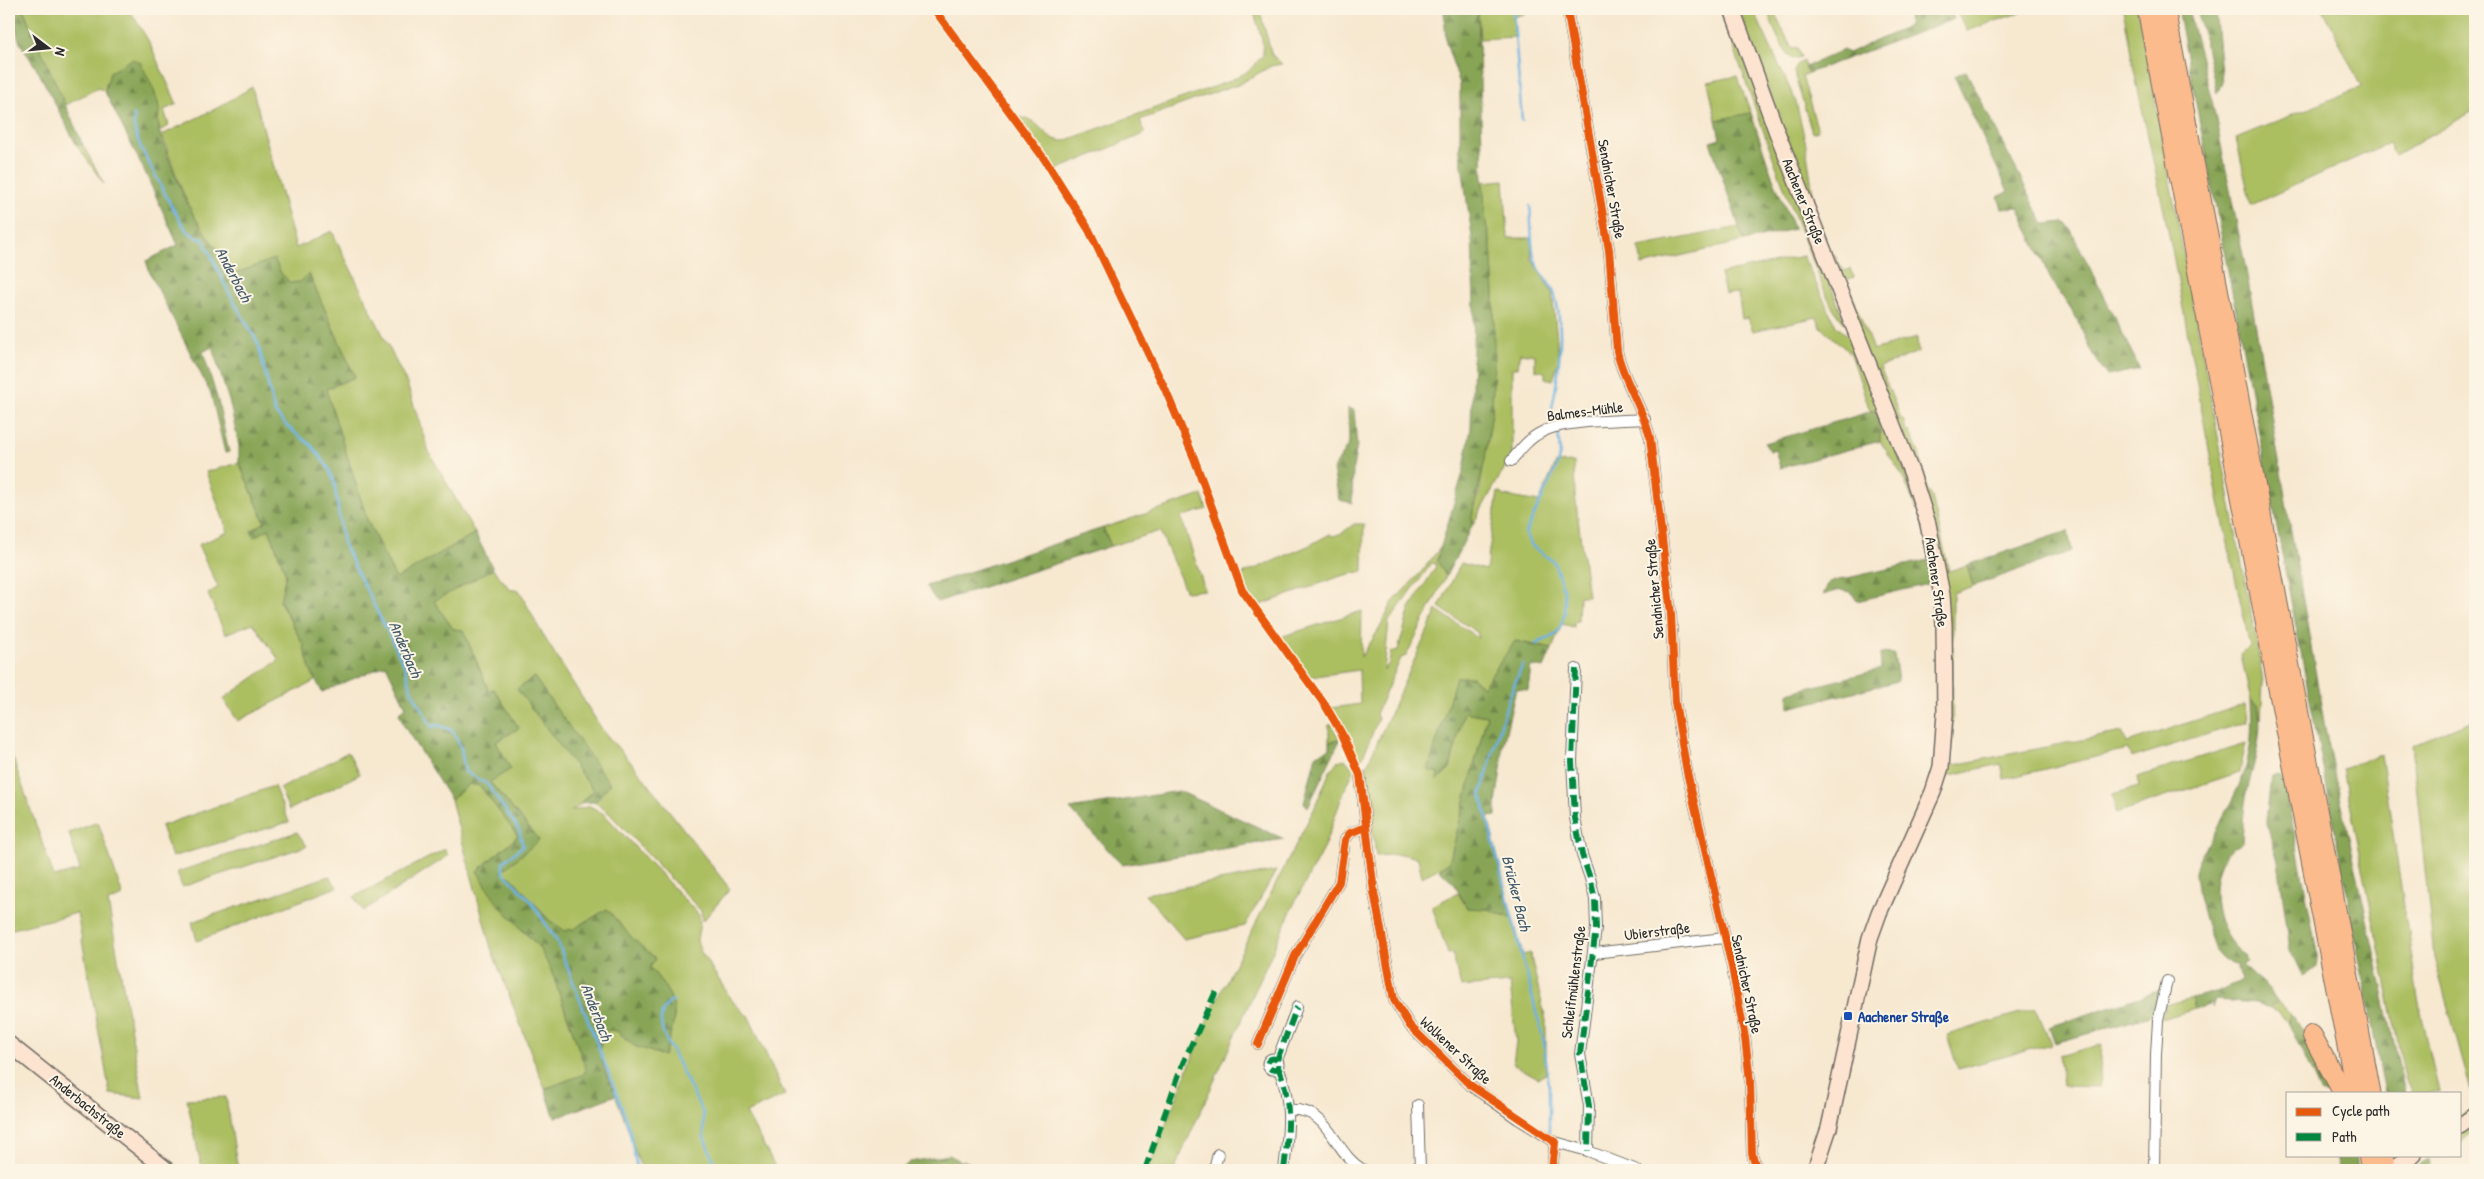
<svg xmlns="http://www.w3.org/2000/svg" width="2484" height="1179" font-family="'Patrick Hand',sans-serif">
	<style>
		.green { fill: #abbe61; stroke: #6b7446; fill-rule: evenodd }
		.forest { fill: url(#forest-firs); stroke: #5a6841 }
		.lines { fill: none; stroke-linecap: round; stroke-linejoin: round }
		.stream { stroke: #6cb2e2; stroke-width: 2.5 }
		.street-casing { stroke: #726d65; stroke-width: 12 }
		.secondary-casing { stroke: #726d65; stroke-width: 18 }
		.highway-casing { stroke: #726d65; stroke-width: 21 }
		.street { stroke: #fff; stroke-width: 10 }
		.secondary { stroke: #fde4d1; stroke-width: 15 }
		.highway { stroke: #fbbb8c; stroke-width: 19 }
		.quiet { stroke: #00873e; stroke-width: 6; stroke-dasharray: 12 6; stroke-linecap: butt }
		.cycleway-casing { stroke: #fcf5e5; stroke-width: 11 }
		.cycleway { stroke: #e8590c; stroke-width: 8 }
		.transit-dot { fill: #1a4fb4; stroke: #fcf5e5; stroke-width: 2 }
		.labels { text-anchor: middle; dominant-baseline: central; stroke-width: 4; stroke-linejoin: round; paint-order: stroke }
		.street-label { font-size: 15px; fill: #2b2b2b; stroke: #fcf5e5 }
		.transit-label { font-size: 15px; font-weight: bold; fill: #164399; stroke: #fcf5e5; text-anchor: start }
		.water-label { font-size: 16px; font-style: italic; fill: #425a6b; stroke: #fcf5e5 }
	</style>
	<defs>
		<pattern id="forest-firs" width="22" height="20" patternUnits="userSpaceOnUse" patternTransform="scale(1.25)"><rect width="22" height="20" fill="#88a557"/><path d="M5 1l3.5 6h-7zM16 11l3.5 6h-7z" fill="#6f8748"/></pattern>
	</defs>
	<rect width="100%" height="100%" fill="#fcf5e5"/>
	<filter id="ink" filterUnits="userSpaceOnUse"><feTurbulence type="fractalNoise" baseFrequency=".02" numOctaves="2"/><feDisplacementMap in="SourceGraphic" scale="10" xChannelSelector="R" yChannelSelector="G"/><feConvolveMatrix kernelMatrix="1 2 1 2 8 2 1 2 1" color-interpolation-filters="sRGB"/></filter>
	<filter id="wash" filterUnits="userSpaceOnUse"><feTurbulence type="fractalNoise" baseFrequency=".0096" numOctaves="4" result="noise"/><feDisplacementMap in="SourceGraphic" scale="20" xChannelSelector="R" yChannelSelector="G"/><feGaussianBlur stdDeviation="1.12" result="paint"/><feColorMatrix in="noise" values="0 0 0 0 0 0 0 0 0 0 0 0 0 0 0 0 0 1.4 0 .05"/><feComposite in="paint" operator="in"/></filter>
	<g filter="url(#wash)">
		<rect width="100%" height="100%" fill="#f7e8d0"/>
		<!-- green -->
		<g class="green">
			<path d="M23,9H129L148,40L177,104L164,110L169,126L160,131L157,118L159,109L106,83L105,92L98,88L65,105Z"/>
			<path d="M1253,9H1259L1272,55L1282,64L1271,66L1236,86H1232L1140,120L1145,133L1139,136L1056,170L1017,118C1039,115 1043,141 1064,141L1227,82L1249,71L1263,55L1262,39Z"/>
			<path d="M1478,9H1542L1513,17L1515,37L1480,39Z"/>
			<path d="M1720,9H1726L1845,323C1829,310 1818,272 1809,252C1777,172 1749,90 1720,9Z"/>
			<path d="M1738,9H1753L1796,102L1805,140L1817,220Z"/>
			<path d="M1769,9H1773L1791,47L1797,48L1801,57L1793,59C1784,55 1768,19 1769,9Z"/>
			<path d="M1955,9H2030L1967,31Z"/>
			<path d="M2123,9H2137L2147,58L2259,655L2263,682L2261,720L2258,706L2251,701L2241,655L2250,646L2217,493L2172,249L2136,80Z"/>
			<path d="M2323,9H2475V110L2395,156L2389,143L2251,205L2236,138L2361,87Z"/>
			<path d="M1803,61L1808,73L1802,76L1818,131L1812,133L1794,72L1797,65Z"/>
			<path d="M1737,76L1751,113L1716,120L1708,82Z"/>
			<path d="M252,87L296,248L332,231L407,384L429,452L475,533L396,579L368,522L325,389L355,377L309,274L299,282L290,283L281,273L274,259L234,275C224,258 210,244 200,227C183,199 173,166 162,135L217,108Z"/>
			<path d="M76,144L83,145L104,184Z"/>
			<path d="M1504,180L1508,238H1531L1532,259L1552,292L1559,358L1553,380L1545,378V372L1535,370V355L1520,353L1518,368H1512V455L1473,524L1472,516L1479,493L1492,412L1494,294L1491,245L1486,224L1483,182Z"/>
			<path d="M1739,227L1744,241L1642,265L1639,247Z"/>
			<path d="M1833,253L1844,271L1850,269L1854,277L1846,280L1873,350L1917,337L1918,352L1880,367L1901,419H1903L1906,430L1909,431L1919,453L1927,489L1932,497L1949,571L1967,565L1973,586L1953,593L1952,744L1949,745L1947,598Z"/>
			<path d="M1803,256L1836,326L1853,340L1905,474L1917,511L1902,475L1880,441V428L1876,410L1870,411L1851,354L1821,327L1817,317L1753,331L1748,318L1742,319L1738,293L1725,294L1720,274Z"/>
			<path d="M1574,462L1575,495L1588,596H1579L1578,621L1574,622V627L1562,624L1552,649L1516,641L1483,687L1472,677L1428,770L1438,773L1437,780L1450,768L1464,712L1487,716L1449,863L1422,877L1418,858L1401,854L1376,856L1365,769L1437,610L1478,638V633L1439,607L1461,563L1486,570L1498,492L1505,496L1539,502L1556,463Z"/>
			<path d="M239,463L265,523L252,531L254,537L269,529L286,574L280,602L303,644L315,681L238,721L223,699L279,660L253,623L225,634L208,594L218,587L198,545L228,532L206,472Z"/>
			<path d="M1202,495L1207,509L1181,517L1205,590L1186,592L1160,531L1111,546L1103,528Z"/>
			<path d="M1354,524H1364L1363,571L1341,576L1258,606C1251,597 1239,586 1243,574L1308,546L1330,534L1333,536L1342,533Z"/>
			<path d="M1443,544L1437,560L1446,576L1406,656L1401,658L1376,714L1378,719L1363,757L1358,761L1331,708L1360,704L1359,670L1309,677L1280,637L1362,611L1361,657L1381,626L1392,603L1422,571ZM1432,563L1436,564L1435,568L1410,608L1398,650L1391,652L1389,663L1384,671L1389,621Z"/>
			<path d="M493,569L511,590H519L540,630L603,731L636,768L730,889L703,921L701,911L609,813L594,802L600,798L553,706L534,677L518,689L594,791L580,803L581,804L571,811L590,806L604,814L699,915L700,923L697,940L701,952L734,1003L749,1017L785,1095L746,1113L777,1170H644L639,1163C632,1141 625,1119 616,1097C608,1076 596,1058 602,1035L608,1030L617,1031L624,1039L664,1056C678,1009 681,1007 650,967L656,959L633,939L607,909L574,929L565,931L549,920L512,878L501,872L539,840L490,782L496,742L519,728L494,689L489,691L463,630L453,629L434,601Z"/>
			<path d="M2245,704L2247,722L2131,758L2128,749L2004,779L2001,764L1946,776L1949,766L2122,732L2127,743Z"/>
			<path d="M2475,719V1110L2460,1121V1115L2475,1106L2434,957L2412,745Z"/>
			<path d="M1332,724L1340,740L1329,742V725Z"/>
			<path d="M2246,743L2240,772L2116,813L2112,794L2139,787L2137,777Z"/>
			<path d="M9,747L54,877L80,870L69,833L98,822L123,896L108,902L143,1098L110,1094L77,913L9,930Z"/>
			<path d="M348,752L360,774L289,810L280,789Z"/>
			<path d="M2381,754L2418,999L2439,1093H2412L2405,1078L2343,769Z"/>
			<path d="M1345,759L1354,770L1343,794L1324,847L1295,902L1174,1170H1148L1210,1013L1314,809L1330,771L1338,761Z"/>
			<path d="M469,784L480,786L518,836L477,871L522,930L539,947L551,970L586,1069L584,1074L545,1089L491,948L451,800Z"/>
			<path d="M274,786L289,822L172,857L161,826Z"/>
			<path d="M297,832L307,846L182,887L177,872Z"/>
			<path d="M445,849L448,856L363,911L354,897Z"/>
			<path d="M1276,871L1245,926L1184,939L1145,894Z"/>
			<path d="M329,876L337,887L197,941L192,922Z"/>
			<path d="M1458,893L1467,908L1488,909L1513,919L1523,955L1530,953L1546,1020V1074L1538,1078L1513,1064L1516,1042L1510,983L1461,987L1452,953L1448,954L1432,906Z"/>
			<path d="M2192,998L2195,1009L2162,1019L2165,1005Z"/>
			<path d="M2278,1002L2290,1014L2288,1021L2278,1012L2268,1008Z"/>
			<path d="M2036,1008L2051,1044L1958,1069L1947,1035Z"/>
			<path d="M2102,1044L2099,1087L2063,1086L2059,1056Z"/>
			<path d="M226,1097L238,1170H202L187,1099Z"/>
			<path d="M2475,1123V1131L2460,1144V1133Z"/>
			<path d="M964,1160L981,1170H964L962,1161Z"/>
		</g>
		<!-- forest -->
		<g class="forest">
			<path d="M10,9H23L83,145L76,144L38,71L20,43Z"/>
			<path d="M1444,9H1478L1483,182L1486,224L1491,245L1494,294V359L1492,412L1485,459L1472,516L1473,524L1446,576L1437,560L1464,469L1471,428L1474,309L1472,237L1460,151V84L1446,43Z"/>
			<path d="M1909,9H1949L1954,19L1808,73L1805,67L1843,50L1848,53L1903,29L1908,25Z"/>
			<path d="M2178,9H2188L2213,105L2247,275L2325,728L2405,1093H2385Z"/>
			<path d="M2197,9H2215L2222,83L2217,93Z"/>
			<path d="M132,59L140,62C147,76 156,91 159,107C160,115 157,121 159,130C166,152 175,176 185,198C197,226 218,248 234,274L274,259L281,273L290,283L299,282L309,274L355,377L326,389L368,522L396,579L475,533L493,569L434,601L453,629L463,630L489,691L494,689L519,728L496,742L511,769L490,782L539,840L501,872L512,878L549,920L565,931L574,929L607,909L633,939L656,959L650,967C681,1007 678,1009 664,1056L634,1046L617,1031L608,1030L602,1035C597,1057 606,1076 616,1095L555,1118L545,1089L584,1074L586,1069L551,970L539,947L497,903L477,871L518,836L480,786L469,784L451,800L404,726L399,713L406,707L386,665L322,692L310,669L303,644L280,601L286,574L269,529L254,537L251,531L265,522L239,463V446L230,404L212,347L203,352L218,401L229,452L225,453L211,394L150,273L146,261L178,245L145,172L105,92L110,72Z"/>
			<path d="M1966,71L2044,224L2064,222L2070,228L2140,369L2107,376L2089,348L2079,322L2050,278L2018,207L2002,209L1998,197L2008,191L1954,76Z"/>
			<path d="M1751,113L1771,173L1794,229L1744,241L1710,142L1720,139L1716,120Z"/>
			<path d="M1348,408L1354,410L1357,445L1353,468L1352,503L1339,500L1333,470L1349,443Z"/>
			<path d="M1876,410L1880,428V441L1780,468L1775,449L1770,451L1765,443Z"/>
			<path d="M1103,528L1111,546L937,602L926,586Z"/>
			<path d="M2068,531L2072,551L1973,586L1967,565Z"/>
			<path d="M1928,560L1932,583L1857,601L1851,592L1840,590L1823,595L1829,582Z"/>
			<path d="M1515,641L1552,649L1544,668L1531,666L1528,690L1516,689L1502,749C1503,772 1495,794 1496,816L1488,817L1513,919L1488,909L1467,908L1454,883L1439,869L1449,863L1487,716L1464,712L1450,768L1437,780L1438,773L1428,770L1456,677H1472L1483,687Z"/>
			<path d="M1880,653L1894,654L1898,681L1789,708L1788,693L1881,669Z"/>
			<path d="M534,677L610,784L594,802L580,803L594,791L517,689Z"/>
			<path d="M2251,701L2258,706C2265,740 2250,770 2245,804C2243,816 2243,830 2242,842C2237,846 2227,851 2224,857C2206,885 2216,938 2245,955L2247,961L2241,964L2268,988L2278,1002L2268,1008L2257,1003L2215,1000L2212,1008V1004L2195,1009L2192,998L2219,991L2241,981L2236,965C2228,963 2222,961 2217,953C2211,945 2194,882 2195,872C2198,857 2210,841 2217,828C2245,777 2254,760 2251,701Z"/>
			<path d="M1340,740L1308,807L1304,803L1316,755L1329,749V742Z"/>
			<path d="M2276,775L2284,779L2318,958L2317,967L2305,976L2302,975L2290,950L2278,861L2266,821L2271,778Z"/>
			<path d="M1179,791L1284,839L1122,865L1070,809Z"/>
			<path d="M2164,989L2157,1014L2055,1043L2049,1027Z"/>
			<path d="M2290,1014L2298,1023L2339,1093H2321L2288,1021Z"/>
			<path d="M949,1155L961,1161L964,1170H900L910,1162Z"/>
			<path d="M2336,1155H2355L2357,1170H2339Z"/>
			<path d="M2428,1160L2430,1170H2410Z"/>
		</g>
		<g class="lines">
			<!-- stream -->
			<g class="stream">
				<path d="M1513,9L1522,121"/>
				<path d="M134,115V128L141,148L172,207L186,230L197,238L203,239L230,295L258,343L275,413L289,428L312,446L328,467L334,481L343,543L405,667L412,692L432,727L439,725L453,731L461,748L465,772L487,784L519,830L523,846L503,862V872L531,901L558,943L624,1113L630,1132L637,1170"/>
				<path d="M1530,206C1532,221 1530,250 1536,263C1540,273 1551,284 1554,293C1565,327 1559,374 1552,408"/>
				<path d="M1551,412L1557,423"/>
				<path d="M1536,644L1555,635L1560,628L1565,612L1564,592L1554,562L1532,546L1525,534L1557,466L1560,451L1558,433"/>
				<path d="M1523,664L1509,697L1481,794L1544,1043L1549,1086V1133"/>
				<path d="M673,1000C660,1009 659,1019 663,1033L703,1113L704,1138L718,1170"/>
			</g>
		</g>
	</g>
	<g filter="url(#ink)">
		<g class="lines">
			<defs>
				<g id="street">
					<path d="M1567,9L1609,250L1617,351C1623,381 1643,407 1650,438L1671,614L1675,702L1687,772L1732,967L1745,1038L1750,1081L1752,1154L1757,1170"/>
					<path d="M1511,461C1520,450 1529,438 1542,432C1563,420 1620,421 1645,419"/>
					<path d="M1576,669L1572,761L1575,818L1582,855L1590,878L1595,899L1596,928L1580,1054L1589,1106L1588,1151"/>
					<path d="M1360,775L1374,892L1394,1000L1410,1026L1470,1085L1518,1119L1555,1142L1588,1151L1637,1170"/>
					<path d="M1594,953L1724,938"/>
					<path d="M1258,1044L1295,956L1339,882L1345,840L1350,833L1366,827"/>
					<circle cx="1273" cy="1064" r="5.5"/>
					<path d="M1277,1060L1297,1007"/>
					<path d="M1278,1067C1293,1100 1288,1135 1284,1170"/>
					<path d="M1418,1105L1420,1170"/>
					<path d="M1289,1110C1331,1107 1333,1154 1364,1170"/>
					<path d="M1214,1170L1218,1154"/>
					<path d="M1552,1170L1555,1142"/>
					<path d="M2154,1170L2156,1054L2158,1021L2167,981"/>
				</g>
				<g id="secondary">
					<path d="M1732,9L1776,130L1912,474L1928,524L1942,595L1944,625L1945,714L1941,767L1933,792L1879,913L1870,938L1829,1128L1815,1170"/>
					<path d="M9,1044L167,1170"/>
					<path d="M2460,1126L2475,1115"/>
					<path d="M2389,1170L2414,1155"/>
				</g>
				<g id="highway">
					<path d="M2147,9L2356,1093"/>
					<path d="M2165,9L2371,1093"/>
					<path d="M2312,1035L2343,1093"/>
					<path d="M2368,1155L2371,1170"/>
					<path d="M2383,1155L2386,1170"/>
				</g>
			</defs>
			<!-- street casing -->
			<use href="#street" class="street-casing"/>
			<!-- secondary casing -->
			<use href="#secondary" class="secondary-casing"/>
			<!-- highway casing -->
			<use href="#highway" class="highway-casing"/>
			<!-- street -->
			<use href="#street" class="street"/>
			<!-- secondary -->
			<use href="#secondary" class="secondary"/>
			<!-- highway -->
			<use href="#highway" class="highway"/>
			<!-- quiet -->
			<g class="quiet">
				<path d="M1576,669L1572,761L1575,818L1582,855L1590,878L1595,899L1596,928L1580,1054L1589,1106L1588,1151"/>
				<circle cx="1273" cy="1064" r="5.5"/>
				<path d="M1277,1060L1297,1007"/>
				<path d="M1278,1067C1293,1100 1288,1135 1284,1170"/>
				<path d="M1145,1170L1183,1063L1218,987"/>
			</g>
			<defs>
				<g id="cycleway">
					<path d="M934,9L1045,160L1089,230L1165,389L1194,458L1242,590L1325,705L1342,734L1360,775L1374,892L1394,1000L1410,1026L1470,1085L1555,1142L1552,1170"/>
					<path d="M1567,9L1609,250L1617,351C1623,381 1643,407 1650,438L1671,614L1675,702L1687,772L1732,967L1745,1038L1750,1081L1752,1154L1757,1170"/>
					<path d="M1258,1044L1295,956L1339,882L1345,840L1350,833L1366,827"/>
				</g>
			</defs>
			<!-- cycleway casing -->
			<use href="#cycleway" class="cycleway-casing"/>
			<!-- cycleway -->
			<use href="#cycleway" class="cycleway"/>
		</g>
	</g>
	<!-- markers -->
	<rect class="transit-dot" x="1843" y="1011" width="10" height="10" rx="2.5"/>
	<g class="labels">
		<!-- street labels -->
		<g class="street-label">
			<text transform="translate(1612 189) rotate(80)">Sendnicher Straße</text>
			<text transform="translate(1804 201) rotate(68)">Aachener Straße</text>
			<text transform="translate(1585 411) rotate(-7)">Balmes-Mühle</text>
			<text transform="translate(1937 582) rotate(82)">Aachener Straße</text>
			<text transform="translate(1654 589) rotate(-95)">Sendnicher Straße</text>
			<text transform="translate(1657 931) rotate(-7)">Ubierstraße</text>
			<text transform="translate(1573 982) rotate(-83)">Schleifmühlenstraße</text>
			<text transform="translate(1747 984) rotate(78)">Sendnicher Straße</text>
			<text transform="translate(1456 1050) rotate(43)">Wolkener Straße</text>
			<text transform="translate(88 1106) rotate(39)">Anderbachstraße</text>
		</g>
		<!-- transit labels -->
		<g class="transit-label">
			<text x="1858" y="1016">Aachener Straße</text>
		</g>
		<!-- water labels -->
		<g class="water-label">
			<text transform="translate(234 274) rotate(62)">Anderbach</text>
			<text transform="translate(406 649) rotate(67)">Anderbach</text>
			<text transform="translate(1517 893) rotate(76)">Brücker Bach</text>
			<text transform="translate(597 1012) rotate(69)">Anderbach</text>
		</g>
	</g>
	<!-- margin -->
	<rect width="2484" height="1179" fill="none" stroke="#fcf5e5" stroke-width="30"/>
	<!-- legend -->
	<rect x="2286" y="1092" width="175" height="65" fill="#fcf5e5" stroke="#a8a49b"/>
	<rect x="2296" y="1108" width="25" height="8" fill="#e8590c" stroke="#a8a49b"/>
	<text x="2332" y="1116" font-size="15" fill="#2b2b2b">Cycle path</text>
	<rect x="2296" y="1133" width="25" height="8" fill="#00873e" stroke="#a8a49b"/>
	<text x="2332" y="1142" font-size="15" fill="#2b2b2b">Path</text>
	<!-- north arrow -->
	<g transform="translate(48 48) rotate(106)" stroke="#fcf5e5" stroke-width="4" paint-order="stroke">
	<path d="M0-4L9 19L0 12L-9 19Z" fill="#2b2b2b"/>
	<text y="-8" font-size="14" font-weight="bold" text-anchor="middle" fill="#2b2b2b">N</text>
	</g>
</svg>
